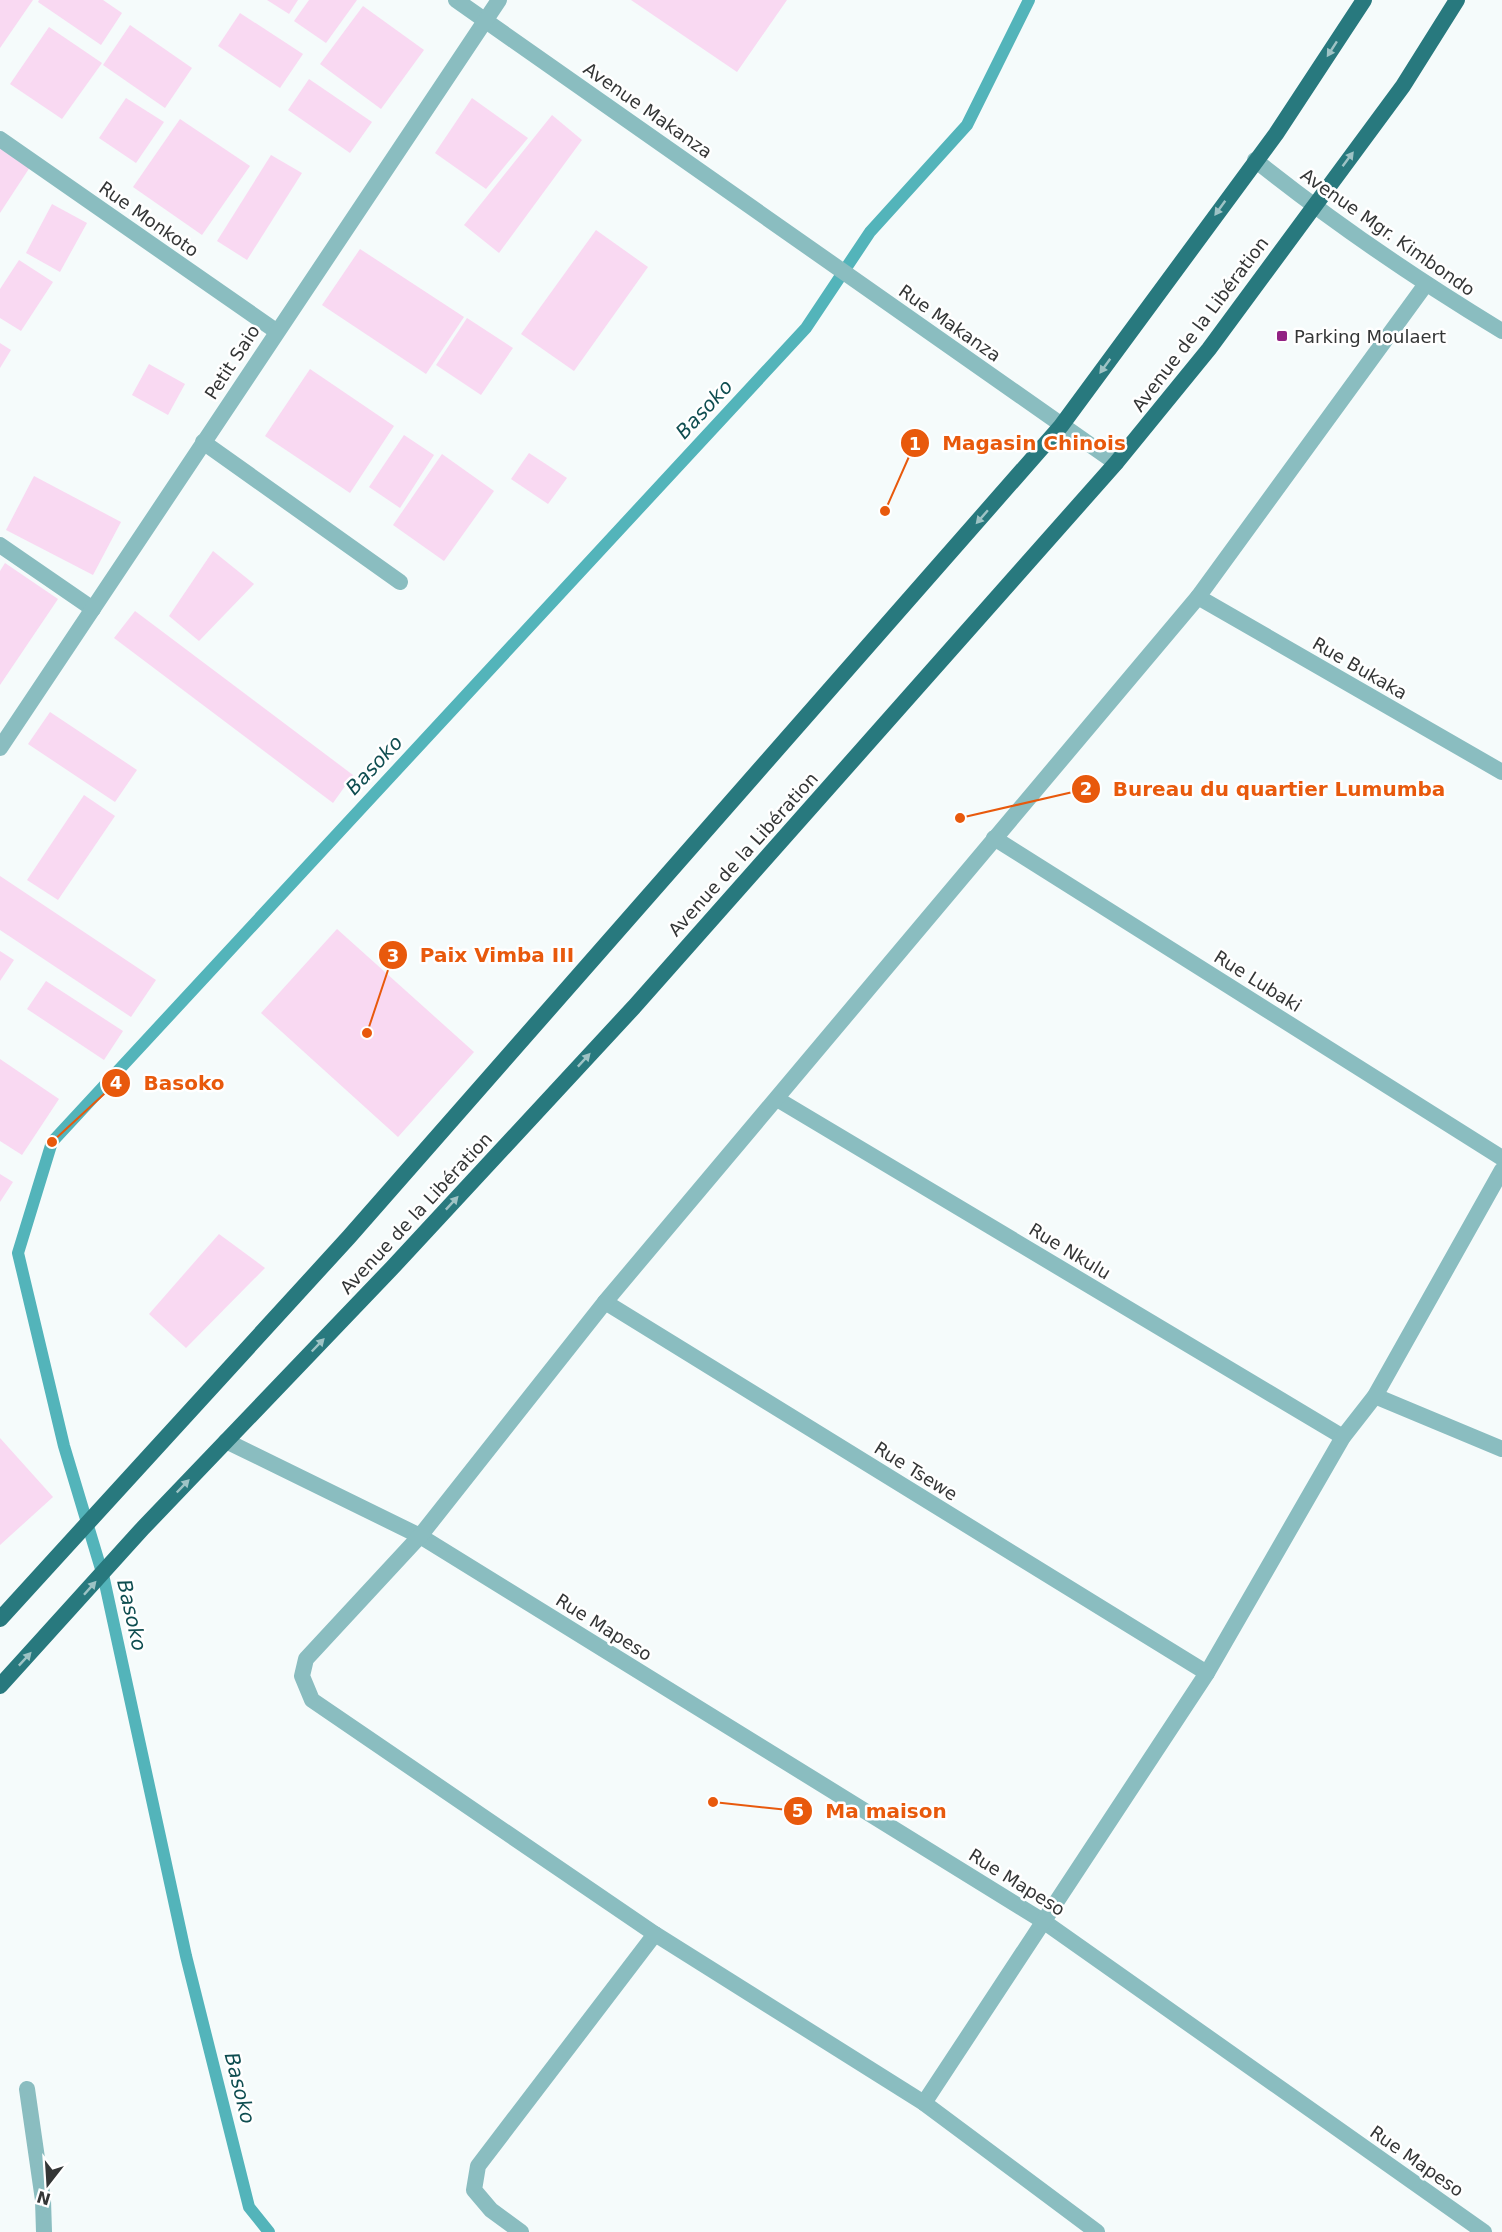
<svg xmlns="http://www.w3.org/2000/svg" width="1502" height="2232" font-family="'DejaVu Sans',sans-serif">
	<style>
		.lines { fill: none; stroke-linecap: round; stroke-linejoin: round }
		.stream { stroke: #53b4ba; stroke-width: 12 }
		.building { fill: #f9d9f2 }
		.service { stroke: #8abdc0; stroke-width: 16 }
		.minor { stroke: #8abdc0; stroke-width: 16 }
		.tertiary { stroke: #8abdc0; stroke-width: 16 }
		.trunk { stroke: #28797e; stroke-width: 16 }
		.oneway { fill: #9ec3c5 }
		.poi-dot { fill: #922283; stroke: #fff; stroke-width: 2 }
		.labels { text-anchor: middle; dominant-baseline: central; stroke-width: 5; stroke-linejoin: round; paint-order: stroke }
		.street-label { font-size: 18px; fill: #343636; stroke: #fff }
		.poi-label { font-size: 18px; fill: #343636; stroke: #fff; text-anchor: start }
		.water-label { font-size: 20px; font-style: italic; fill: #0e4d50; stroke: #fff }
		.leader { fill: none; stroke: #e8590c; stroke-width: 2 }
		.callout-dot { fill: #e8590c; stroke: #fff; stroke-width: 2 }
		.mark-label { font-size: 18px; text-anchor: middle; font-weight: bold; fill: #fff }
		.callout-label { font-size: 20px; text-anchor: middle; font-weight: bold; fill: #e8590c; stroke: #fff; stroke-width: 5; stroke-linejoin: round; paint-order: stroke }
	</style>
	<rect width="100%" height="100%" fill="#f5fbfb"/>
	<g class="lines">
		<!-- stream -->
		<path class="stream" d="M269,2232L249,2207L186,1956L104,1579L64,1446L18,1253L52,1142L806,328L870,232L967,125L1029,0"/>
	</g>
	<!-- building -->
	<g class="building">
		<path d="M0,0H33L0,48Z"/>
		<path d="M39,0H103L122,13L101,45L38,2Z"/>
		<path d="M267,0H298L289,14Z"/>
		<path d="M309,0H357L326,43L294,21Z"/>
		<path d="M631,0H787L737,72Z"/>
		<path d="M363,6L424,50L381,109L320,64Z"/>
		<path d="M240,13L303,54L280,88L218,46Z"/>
		<path d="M130,25L192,68L165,108L103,65Z"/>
		<path d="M49,27L102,63L62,119L10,84Z"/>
		<path d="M309,79L372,122L350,153L288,110Z"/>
		<path d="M126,98L164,122L136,163L99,138Z"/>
		<path d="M472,98L528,138L486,189L435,153Z"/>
		<path d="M552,115L582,140L499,253L464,225Z"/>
		<path d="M180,119L250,166L202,235L133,187Z"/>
		<path d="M0,144L32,164L0,213Z"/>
		<path d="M271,155L302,173L247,260L217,241Z"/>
		<path d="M52,204L87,223L60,272L26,253Z"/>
		<path d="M596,230L648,267L574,371L521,334Z"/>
		<path d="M360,249L464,317L426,374L322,305Z"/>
		<path d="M19,260L53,282L21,331L0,318V289Z"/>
		<path d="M467,318L513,348L481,395L436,365Z"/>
		<path d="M0,343L11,350L0,368Z"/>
		<path d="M149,364L185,384L168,415L132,395Z"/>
		<path d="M310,369L394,426L350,493L265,436Z"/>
		<path d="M404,435L434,455L400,508L369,487Z"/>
		<path d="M529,453L567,478L548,504L511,479Z"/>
		<path d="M442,454L494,491L444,561L393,525Z"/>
		<path d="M34,476L121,522L93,575L6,530Z"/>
		<path d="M213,551L254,584L199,641L169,616Z"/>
		<path d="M5,563L58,599L0,685V571Z"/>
		<path d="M135,611L353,775L333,803L114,638Z"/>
		<path d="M50,712L137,770L115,802L28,744Z"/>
		<path d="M84,795L115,816L58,900L27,880Z"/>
		<path d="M0,876L156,980L131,1017L0,930Z"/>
		<path d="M337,929L474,1052L398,1137L261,1013Z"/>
		<path d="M0,951L14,960L0,981Z"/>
		<path d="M46,981L123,1031L104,1060L27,1009Z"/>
		<path d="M0,1059L59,1099L22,1155L0,1141Z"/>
		<path d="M0,1174L13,1182L0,1202Z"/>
		<path d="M219,1234L265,1268L186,1348L149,1314Z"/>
		<path d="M0,1438L53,1497L0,1545Z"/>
	</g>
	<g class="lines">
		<!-- service -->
		<path class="service" d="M27,2089L43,2200L44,2232"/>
		<!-- minor -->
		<g class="minor">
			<path d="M456,0L1116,463"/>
			<path d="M0,139L276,331"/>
			<path d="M203,442L400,582"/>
			<path d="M0,545L93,609"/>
			<path d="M1198,597L1502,772"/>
			<path d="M0,748L499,0"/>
			<path d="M994,838L1502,1158"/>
			<path d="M777,1099L1343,1437"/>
			<path d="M605,1302L1207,1673"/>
			<path d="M1375,1396L1502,1449"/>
			<path d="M226,1441L420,1536L1043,1921L1484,2232"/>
			<path d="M924,2103L1207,1673L1343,1437L1375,1396L1502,1170"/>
			<path d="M521,2232L491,2210L474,2190L478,2166L655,1934"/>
			<path d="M1097,2232L924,2103L655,1934L312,1700L302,1676L306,1659L420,1536L605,1302L1198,597L1426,284"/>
		</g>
		<!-- tertiary -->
		<path class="tertiary" d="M1255,160C1334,223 1416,279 1502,331"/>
		<!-- trunk -->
		<g class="trunk">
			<path d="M0,1619L349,1237L1061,426L1276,134L1364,0"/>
			<path d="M0,1686L143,1528L392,1268L634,1007L1116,463L1209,349L1403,86L1457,0"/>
		</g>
	</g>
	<!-- one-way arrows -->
	<defs><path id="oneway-solid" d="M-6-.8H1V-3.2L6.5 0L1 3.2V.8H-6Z" transform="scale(1.5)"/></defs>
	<g class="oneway">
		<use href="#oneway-solid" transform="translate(1332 49) rotate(123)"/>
		<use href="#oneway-solid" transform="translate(1348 159) rotate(-53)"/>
		<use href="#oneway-solid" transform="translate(1220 208) rotate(126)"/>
		<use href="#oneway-solid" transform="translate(1105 366) rotate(126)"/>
		<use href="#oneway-solid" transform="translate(982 517) rotate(131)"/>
		<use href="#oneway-solid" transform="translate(584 1060) rotate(-47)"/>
		<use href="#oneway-solid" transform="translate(452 1203) rotate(-47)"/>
		<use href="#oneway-solid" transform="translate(318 1345) rotate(-46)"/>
		<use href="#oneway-solid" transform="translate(183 1486) rotate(-46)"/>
		<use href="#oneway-solid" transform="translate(90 1588) rotate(-48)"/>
		<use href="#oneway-solid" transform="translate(25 1659) rotate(-47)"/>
	</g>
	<!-- markers -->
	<rect class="poi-dot" x="1276" y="330" width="12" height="12" rx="3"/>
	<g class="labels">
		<!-- street labels -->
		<g class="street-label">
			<text transform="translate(648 110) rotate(35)">Avenue Makanza</text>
			<text transform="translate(149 219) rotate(35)">Rue Monkoto</text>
			<text transform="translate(1388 232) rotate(35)">Avenue Mgr. Kimbondo</text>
			<text transform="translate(950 323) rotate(35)">Rue Makanza</text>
			<text transform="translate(1200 324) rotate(-53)">Avenue de la Libération</text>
			<text transform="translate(232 362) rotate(-57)">Petit Saio</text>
			<text transform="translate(1360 668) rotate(30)">Rue Bukaka</text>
			<text transform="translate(743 854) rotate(-48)">Avenue de la Libération</text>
			<text transform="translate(1258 981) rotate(32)">Rue Lubaki</text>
			<text transform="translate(416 1213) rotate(-47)">Avenue de la Libération</text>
			<text transform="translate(1070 1251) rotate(31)">Rue Nkulu</text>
			<text transform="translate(916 1471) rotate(32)">Rue Tsewe</text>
			<text transform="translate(604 1627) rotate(32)">Rue Mapeso</text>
			<text transform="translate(1017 1882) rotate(32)">Rue Mapeso</text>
			<text transform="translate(1417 2161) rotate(35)">Rue Mapeso</text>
		</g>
		<!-- poi labels -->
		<g class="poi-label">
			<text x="1294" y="336">Parking Moulaert</text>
		</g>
		<!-- water labels -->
		<g class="water-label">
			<text transform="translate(704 409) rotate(-47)">Basoko</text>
			<text transform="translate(374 765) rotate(-47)">Basoko</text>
			<text transform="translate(132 1615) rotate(77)">Basoko</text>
			<text transform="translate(240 2088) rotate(76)">Basoko</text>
		</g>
	</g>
	<!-- callouts -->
	<path class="leader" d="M885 511L915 443M960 818L1086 789M367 1033L393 955M52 1142L116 1083M713 1802L798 1811"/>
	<g class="callout-dot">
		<circle cx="885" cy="511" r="6"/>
		<circle cx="960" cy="818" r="6"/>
		<circle cx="367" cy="1033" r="6"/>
		<circle cx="52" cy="1142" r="6"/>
		<circle cx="713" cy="1802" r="6"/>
		<circle cx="915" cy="443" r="15"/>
		<circle cx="1086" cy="789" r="15"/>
		<circle cx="393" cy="955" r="15"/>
		<circle cx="116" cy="1083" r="15"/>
		<circle cx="798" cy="1811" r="15"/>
	</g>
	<g class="mark-label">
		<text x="915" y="450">1</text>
		<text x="1086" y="795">2</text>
		<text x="393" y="962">3</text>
		<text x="116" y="1089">4</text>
		<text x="798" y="1817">5</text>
	</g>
	<g class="callout-label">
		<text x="1034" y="450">Magasin Chinois</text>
		<text x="1279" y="796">Bureau du quartier Lumumba</text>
		<text x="497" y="962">Paix Vimba III</text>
		<text x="184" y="1090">Basoko</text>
		<text x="886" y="1818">Ma maison</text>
	</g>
	<!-- north arrow -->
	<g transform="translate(48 2184) rotate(197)" stroke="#ffffff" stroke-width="4.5" paint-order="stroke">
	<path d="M0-4.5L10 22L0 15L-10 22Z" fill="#343636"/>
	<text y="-9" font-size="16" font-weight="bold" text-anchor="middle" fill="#343636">N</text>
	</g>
</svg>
